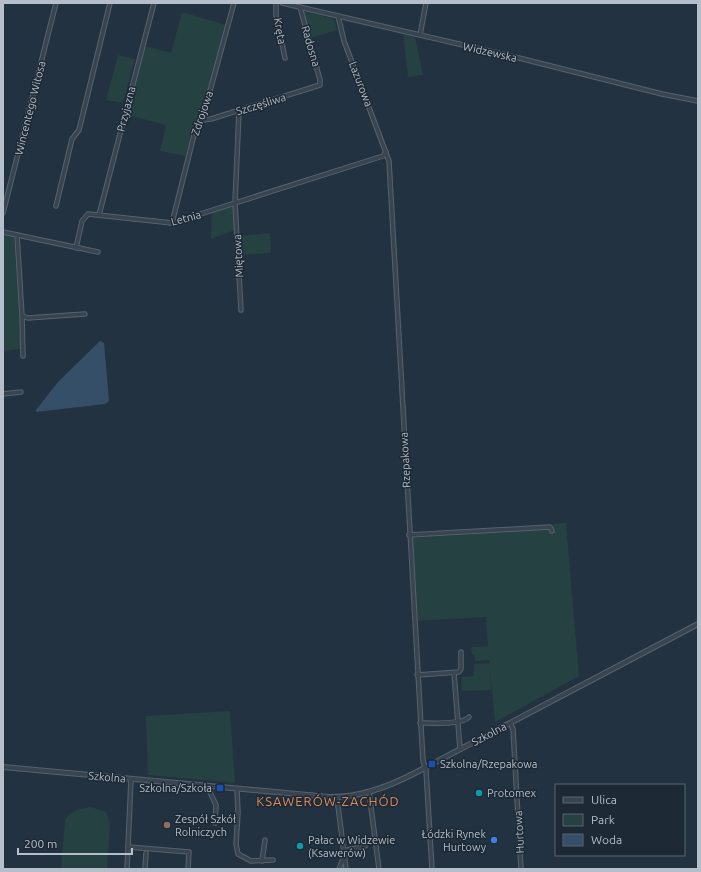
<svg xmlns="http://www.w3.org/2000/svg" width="701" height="872" font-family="Ubuntu,sans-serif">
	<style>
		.green { fill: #254141 }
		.water { fill: #364f68 }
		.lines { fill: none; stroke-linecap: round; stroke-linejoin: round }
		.minor-casing { stroke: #56626e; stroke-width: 5.5 }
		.tertiary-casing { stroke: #56626e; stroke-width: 6 }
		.minor { stroke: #384450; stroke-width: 3.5 }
		.tertiary { stroke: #384450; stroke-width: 4 }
		.transit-dot { fill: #1a4fb4; stroke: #1d2935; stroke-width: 1.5 }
		.culture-dot { fill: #0f9aa8; stroke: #1d2935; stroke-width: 1.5 }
		.education-dot { fill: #8d6e63; stroke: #1d2935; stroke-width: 1.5 }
		.shop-dot { fill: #3f7fe0; stroke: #1d2935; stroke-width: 1.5 }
		.labels { text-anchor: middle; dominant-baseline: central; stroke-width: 3; stroke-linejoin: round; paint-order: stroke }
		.street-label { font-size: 11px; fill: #b4bfcb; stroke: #1d2935 }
		.poi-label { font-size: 11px; fill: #b4bfcb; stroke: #1d2935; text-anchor: start }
		.quarter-label { font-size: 13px; letter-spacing: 1px; fill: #db8a5f; stroke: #1d2935 }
	</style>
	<rect width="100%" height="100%" fill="#233240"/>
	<!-- green -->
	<g class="green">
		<path d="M303,11L334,19L337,30L310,38Z"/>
		<path d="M182,12L226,25L206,103L201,117L193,126L186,156L160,151L166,125L127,115L145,46L171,53Z"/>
		<path d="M403,34L415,37L423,75L408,77Z"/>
		<path d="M118,55L135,59L123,103L106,100Z"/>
		<path d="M233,206L235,230L211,239L212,212Z"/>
		<path d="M3,233L14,236L21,349L3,351Z"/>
		<path d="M270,233L271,253L239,255L238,236Z"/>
		<path d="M566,523L579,676L495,722L490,670L491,690L462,691L461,677L474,676V664L490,663L489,660L475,661L474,654H472L471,647L488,646L486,617L415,621L410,538L553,529V524Z"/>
		<path d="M230,711L235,783L148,775L146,716Z"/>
		<path d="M91,807L106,812L110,824L107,869H61L65,820C71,810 80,809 91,807Z"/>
	</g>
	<!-- water -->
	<path class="water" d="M100,341L104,343L109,401L105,404L36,412V410L58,382Z"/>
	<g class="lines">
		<defs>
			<g id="minor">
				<path d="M276,3V16L285,58"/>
				<path d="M282,3L515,57L662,94L698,101"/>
				<path d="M338,16L344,41L389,161L423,761L426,770L432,869"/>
				<path d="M420,35L426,3"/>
				<path d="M239,111L235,203L241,310"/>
				<path d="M202,120L211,119L320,85V80L300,7"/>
				<path d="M56,206L72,139L79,130L110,3"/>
				<path d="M3,213L56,3"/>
				<path d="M99,215L154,3"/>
				<path d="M172,223L195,131L202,120L234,3"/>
				<path d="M3,232L98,252"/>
				<path d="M17,235L22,316L28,318L85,314"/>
				<path d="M76,248L82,221L88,214L172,223L383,156L386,152"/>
				<path d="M22,316L23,356"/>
				<path d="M3,394L21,392"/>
				<path d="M409,535L550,527L552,531"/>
				<path d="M454,673L460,749"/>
				<path d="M417,675L459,672L461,669V652"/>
				<path d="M420,723C431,723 462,725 469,717"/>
				<path d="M510,723L513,729L521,869"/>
				<path d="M207,786L216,805L215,823"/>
				<path d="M237,789L238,813L236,844L238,854L251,861L273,860"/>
				<path d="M369,792L379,869"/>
				<path d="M337,798L346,869"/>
				<path d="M129,847L189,852L188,869"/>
				<path d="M343,851L365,846"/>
				<path d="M262,861L265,840"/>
				<path d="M127,869L131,779"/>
				<path d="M145,869L146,853"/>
				<path d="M339,869L343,859"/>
			</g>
			<path id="tertiary" d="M3,767L329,797C359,798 388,787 415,773L698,624"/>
		</defs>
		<!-- minor casing -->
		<use href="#minor" class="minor-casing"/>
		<!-- tertiary casing -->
		<use href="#tertiary" class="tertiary-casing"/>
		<!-- minor -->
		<use href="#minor" class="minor"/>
		<!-- tertiary -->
		<use href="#tertiary" class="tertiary"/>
	</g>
	<!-- markers -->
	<g class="transit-dot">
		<rect x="428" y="760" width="8" height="8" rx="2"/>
		<rect x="216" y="784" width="8" height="8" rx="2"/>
	</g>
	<g class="culture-dot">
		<circle cx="479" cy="793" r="4"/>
		<circle cx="300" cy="846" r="4"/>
	</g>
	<circle class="education-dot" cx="167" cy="825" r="4"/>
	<circle class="shop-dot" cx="494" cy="840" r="4"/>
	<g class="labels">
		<!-- street labels -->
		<g class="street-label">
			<text transform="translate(280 31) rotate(80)">Kręta</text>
			<text transform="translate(311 46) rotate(74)">Radosna</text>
			<text transform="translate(490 52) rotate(13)">Widzewska</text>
			<text transform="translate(361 84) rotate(69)">Lazurowa</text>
			<text transform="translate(261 104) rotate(-17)">Szczęśliwa</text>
			<text transform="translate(30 108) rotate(-76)">Wincentego Witosa</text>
			<text transform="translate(126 109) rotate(-76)">Przyjazna</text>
			<text transform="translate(202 113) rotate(-71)">Zdrojowa</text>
			<text transform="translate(186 218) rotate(-15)">Letnia</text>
			<text transform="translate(238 256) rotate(-93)">Miętowa</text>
			<text transform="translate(405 460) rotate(-93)">Rzepakowa</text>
			<text transform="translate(489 734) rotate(-28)">Szkolna</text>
			<text transform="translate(107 777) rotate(5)">Szkolna</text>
			<text transform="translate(519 832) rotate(-93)">Hurtowa</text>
		</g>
		<!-- poi labels -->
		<g class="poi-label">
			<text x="440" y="764">Szkolna/Rzepakowa</text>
			<text x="212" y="788" text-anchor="end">Szkolna/Szkoła</text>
			<text x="487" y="793">Protomex</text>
			<text x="175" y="819">Zespół Szkół<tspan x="175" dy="13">Rolniczych</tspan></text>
			<text x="486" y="834" text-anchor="end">Łódzki Rynek<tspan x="486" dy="13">Hurtowy</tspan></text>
			<text x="308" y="840">Pałac w Widzewie<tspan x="308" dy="13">(Ksawerów)</tspan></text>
		</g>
		<!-- quarter labels -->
		<g class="quarter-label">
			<text x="328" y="801">KSAWERÓW-ZACHÓD</text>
		</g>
	</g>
	<!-- border -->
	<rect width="701" height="872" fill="none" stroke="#b4bfcb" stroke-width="8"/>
	<!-- legend -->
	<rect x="555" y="784" width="130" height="72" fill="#1d2935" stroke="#596571"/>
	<rect x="563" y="797" width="20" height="6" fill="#384450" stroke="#596571"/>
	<text x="591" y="804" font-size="12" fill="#b4bfcb">Ulica</text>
	<rect x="563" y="814" width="20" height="12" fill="#254141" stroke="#596571"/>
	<text x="591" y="824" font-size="12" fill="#b4bfcb">Park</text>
	<rect x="563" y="834" width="20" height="12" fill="#364f68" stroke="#596571"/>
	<text x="591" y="844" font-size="12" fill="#b4bfcb">Woda</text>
	<!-- scale -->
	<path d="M18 848v6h114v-6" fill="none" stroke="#b4bfcb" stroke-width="2"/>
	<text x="24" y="848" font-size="12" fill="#b4bfcb" stroke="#1d2935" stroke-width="3" paint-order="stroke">200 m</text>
</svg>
